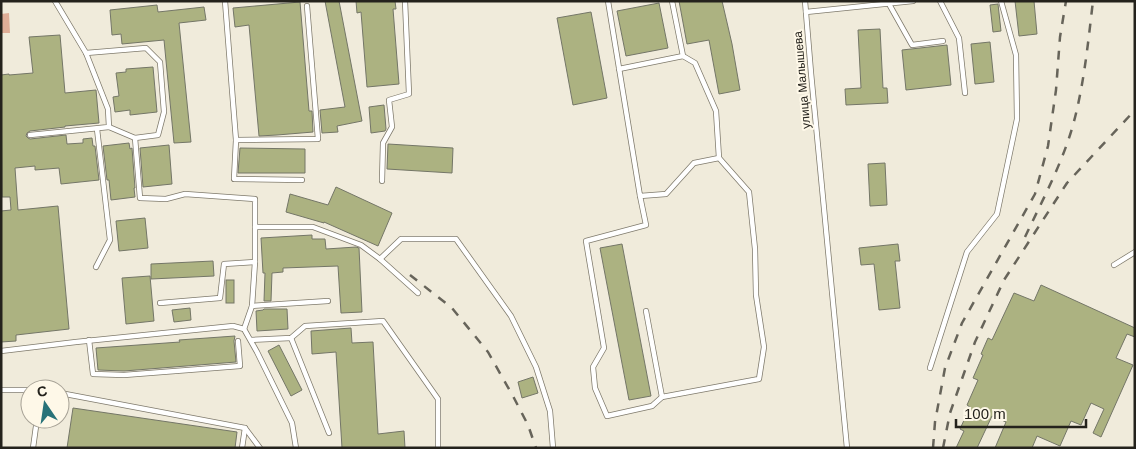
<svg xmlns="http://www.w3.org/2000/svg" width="1136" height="449" font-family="Arial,sans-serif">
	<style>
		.forest { fill: #dfad97 }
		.building { fill: #acb281; stroke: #747667 }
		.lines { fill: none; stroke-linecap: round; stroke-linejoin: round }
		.lane-casing { stroke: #7f7a6c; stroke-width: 6 }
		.lane { stroke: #fff; stroke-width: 4.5 }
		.rail { stroke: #67645a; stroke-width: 2.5; stroke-dasharray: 9 9; stroke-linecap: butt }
		.labels { text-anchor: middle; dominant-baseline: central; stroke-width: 4; stroke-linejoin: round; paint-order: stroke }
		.street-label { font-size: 12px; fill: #24221c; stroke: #fef8e8 }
	</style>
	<rect width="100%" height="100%" fill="#f0ebdb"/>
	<!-- forest -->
	<path class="forest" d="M9,13L10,33H1V14Z"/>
	<!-- building -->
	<g class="building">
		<path d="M325,1H339L362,121L337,126L338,132L322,133L320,110L345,107Z"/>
		<path d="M356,1H395L396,9H393L399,84L367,87L361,12L357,13Z"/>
		<path d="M679,1H722L732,44L740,90L719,94L709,40L687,44Z"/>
		<path d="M1015,1H1034L1037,34L1019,36Z"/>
		<path d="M300,2L309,111H312L313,132L277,135L259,136L249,25L235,27L233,8Z"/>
		<path d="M659,3L668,48L626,56L617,11Z"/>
		<path d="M998,4L1001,31L993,32L990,5Z"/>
		<path d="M157,5L158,12L204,7L206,20L179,23L191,142L174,143L164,40L122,44L121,34L112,35L110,10Z"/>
		<path d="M591,12L607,98L573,105L557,18Z"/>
		<path d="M880,29L883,88H887L888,103L846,105L845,89L861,88L858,30Z"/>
		<path d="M60,35L65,93L96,90L99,123L65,126V127L30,131L27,133L26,136L28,138L30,139L66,135L67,144L83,143V139L92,138L93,146H95L99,180L61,184L59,168L35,170V166L15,168L18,210L58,206L69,329L16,335V341L1,342V211L11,210L10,197H2L1,75L9,74V75L33,73L29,37Z"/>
		<path d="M990,42L994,82L975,84L971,44Z"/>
		<path d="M947,45L951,85L906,90L902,50Z"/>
		<path d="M153,67L157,112L130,115V110L115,112L113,97L119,96L116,73L126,72V69Z"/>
		<path d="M384,105L386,129L385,131L371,133L369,107Z"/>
		<path d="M129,143L130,149L132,148L135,188H134L135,197L111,200L109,180H107L103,146Z"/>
		<path d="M388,144L453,148L452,173L387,169Z"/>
		<path d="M169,145L172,184L143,187L140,148Z"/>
		<path d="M240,148L305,149V173H238Z"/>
		<path d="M885,163L887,205L870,206L868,164Z"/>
		<path d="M336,187L392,213L378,246L324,222V223L286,212L290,194L328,205Z"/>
		<path d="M145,218L148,248L119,251L116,221Z"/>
		<path d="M312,235V239H325L326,249L356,247L359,248L362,312L341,313L338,266L283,268V272L272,273L271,301H264L265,273H263L261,238Z"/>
		<path d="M622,244L651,396L629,400L600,248Z"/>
		<path d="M898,244L900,261H895L900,308L879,310L874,264L861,265L859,248Z"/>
		<path d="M213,261L214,276L151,279V264Z"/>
		<path d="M150,276L154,321L126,324L122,278Z"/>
		<rect x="226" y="280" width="8" height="23"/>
		<path d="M1041,285L1135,328V337L1127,334L1116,358L1133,365L1101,437L1093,433L1104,409L1091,403L1081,425L1071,421L1060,446L1037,436L1032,448H995L1006,422L992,416L977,448H956L964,431L960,429L970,407L967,405L978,380L973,378L983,355L981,354L988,338L992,340L1014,293L1034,301Z"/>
		<path d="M190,308L191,320L174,322L172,310Z"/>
		<path d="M264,309H287L288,329L257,331L256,311L263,310Z"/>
		<path d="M351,328L352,343L373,342L378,434L404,431L405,448H342L336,352L312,354L311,331Z"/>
		<path d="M235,336L234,341L236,362L124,371L98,370L96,348L180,342L179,340Z"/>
		<path d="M279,345L302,390L291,396L268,351Z"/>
		<path d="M533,377L538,393L522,398L518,382Z"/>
		<path d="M73,408L237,432L235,448H67Z"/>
	</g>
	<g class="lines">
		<defs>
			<g id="lane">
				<path d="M225,1L236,140L234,179L302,180"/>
				<path d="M608,1L640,196L666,194L694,163L719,158L749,192L755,249L756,295L764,347L759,379L662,397L646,311"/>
				<path d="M805,1L811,73L847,448"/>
				<path d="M940,1L959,38L965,93"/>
				<path d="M889,4L912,45L943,41"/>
				<path d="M806,12L913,1"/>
				<path d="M86,53L146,48L160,62L164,112L158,135L135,138L140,198L166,199L185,194L255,199V227"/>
				<path d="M683,56L695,63L716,111L719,158"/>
				<path d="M619,69L683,56L672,1"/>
				<path d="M109,127L135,138"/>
				<path d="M30,135L109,127L108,109L86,53L55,1"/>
				<path d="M236,140L318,139L307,6"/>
				<path d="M382,181L383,143L392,127L389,100L409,94L405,1"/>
				<path d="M640,196L646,225L586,241L604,348L593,367L595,388L607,416L652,406L662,397"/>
				<path d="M380,259L401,239H456L511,316L536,367L550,411L553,448"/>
				<path d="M1114,265L1135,252"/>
				<path d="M96,267L110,240L97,129"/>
				<path d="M160,303L220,298L224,264L255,262V227H313L361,245L380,259L418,293"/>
				<path d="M252,306L255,262"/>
				<path d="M244,329L252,306L328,301"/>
				<path d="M291,338L329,433"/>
				<path d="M89,340L93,374L124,375L240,366L238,341"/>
				<path d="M251,340L291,338L305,326L383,321L438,399V448"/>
				<path d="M1,351L76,342L233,326L244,329L257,352L292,423L296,448"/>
				<path d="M930,368L967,252L997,214L1017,119L1016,55L1001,1"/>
				<path d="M1,390H30"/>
				<path d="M60,393L245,428L260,448"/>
				<path d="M33,448L37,419"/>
				<path d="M242,448L245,428"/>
			</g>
		</defs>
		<!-- lane casing -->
		<use href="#lane" class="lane-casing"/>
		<!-- lane -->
		<use href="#lane" class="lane"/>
		<!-- rail -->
		<g class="rail">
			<path d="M1025,237C1042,201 1062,164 1073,125C1084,85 1088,43 1093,1"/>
			<path d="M410,275L452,308L488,352L514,398L528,425L536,448"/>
			<path d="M933,448L935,422L945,368L962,323L1035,194L1048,146L1056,90L1060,37L1066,1"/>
			<path d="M943,448L950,413L975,342L1004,280L1067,183L1135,110"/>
		</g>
	</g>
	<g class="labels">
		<!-- street labels -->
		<g class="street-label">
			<text transform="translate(802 80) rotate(-95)">улица Малышева</text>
		</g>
	</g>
	<!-- border -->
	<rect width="1136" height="449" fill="none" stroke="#24221c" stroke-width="5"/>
	<!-- north arrow -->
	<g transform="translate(45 404) rotate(347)"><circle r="24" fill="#fef8e8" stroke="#a7a296"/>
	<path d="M0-4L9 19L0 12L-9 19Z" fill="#287278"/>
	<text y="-8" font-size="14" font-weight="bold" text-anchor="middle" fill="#24221c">С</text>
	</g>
	<!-- scale -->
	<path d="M956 419v8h130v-8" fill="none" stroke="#24221c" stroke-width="2.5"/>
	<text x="964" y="419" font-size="15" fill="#24221c" stroke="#fef8e8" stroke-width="4" paint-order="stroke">100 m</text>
</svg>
